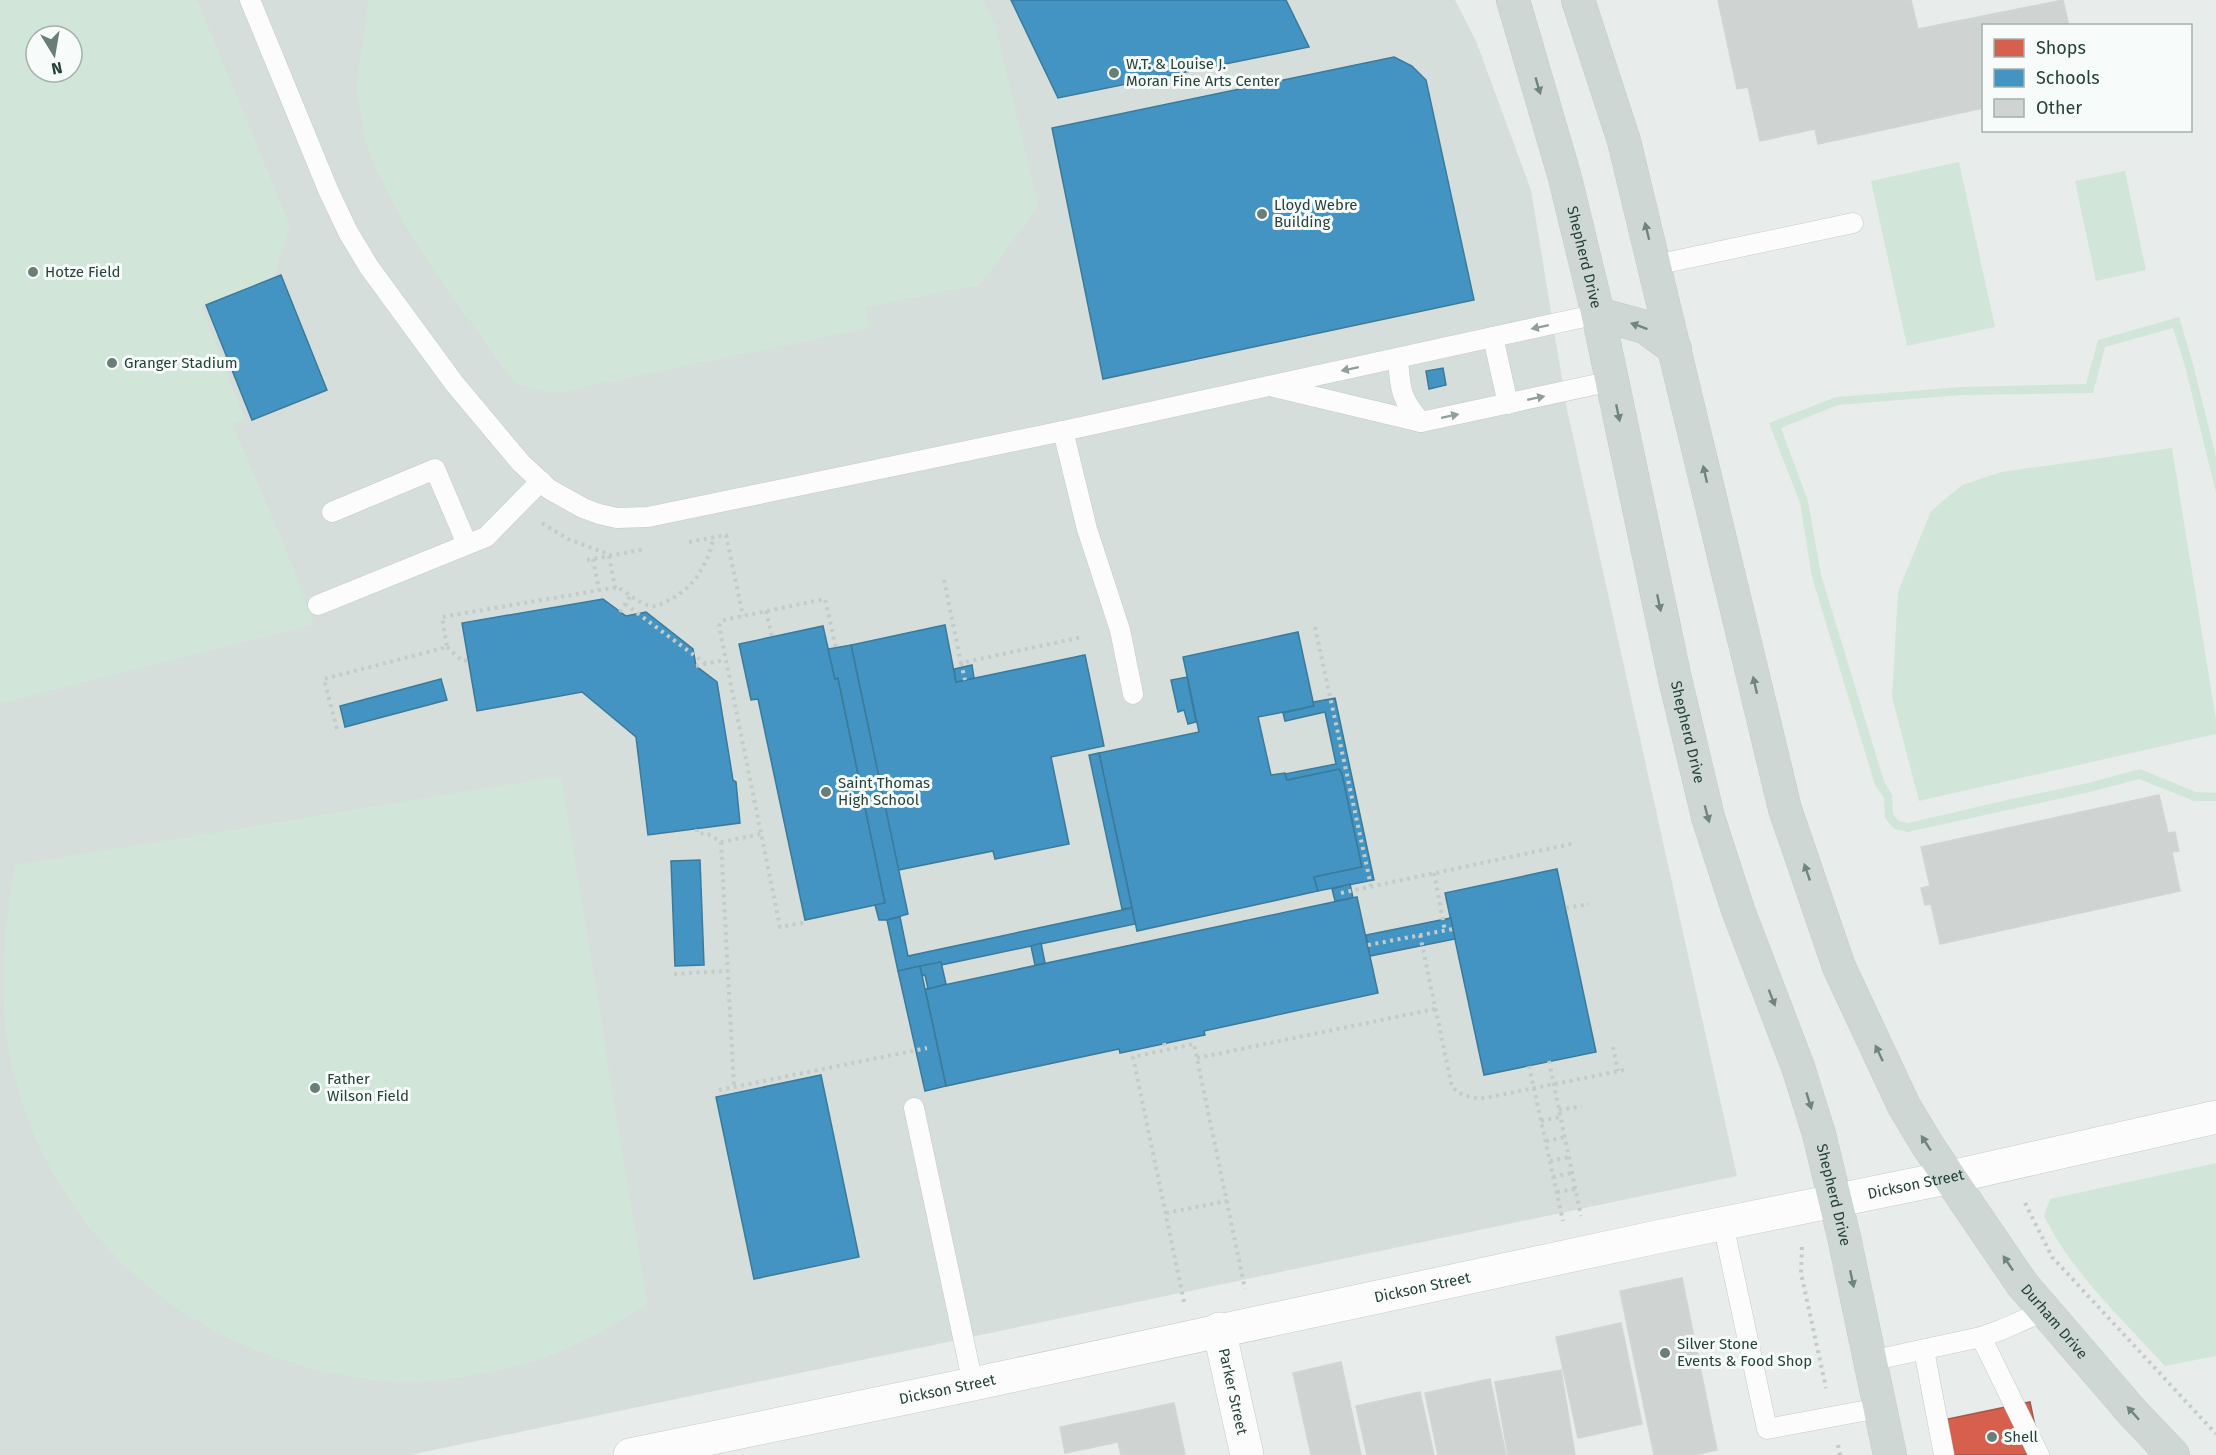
<svg xmlns="http://www.w3.org/2000/svg" width="2216" height="1455" font-family="'Fira Sans',sans-serif">
	<style>
		.built { fill: #d6dedb; fill-rule: evenodd }
		.green { fill: #d1e6d8; fill-rule: evenodd }
		.shops { fill: #d6604d; stroke: #a15747; stroke-width: 1.5 }
		.schools { fill: #4393c3; stroke: #3a7b9a; stroke-width: 1.5 }
		.building { fill: #cfd4d2; stroke: #d1d6d4; stroke-width: 1.5 }
		.lines { fill: none; stroke-linecap: round; stroke-linejoin: round }
		.service-casing { stroke: #c5cac8; stroke-width: 21 }
		.minor-casing { stroke: #c5cac8; stroke-width: 34 }
		.primary-casing { stroke: #c3ccc9; stroke-width: 34 }
		.path { stroke: #c3ccca; stroke-width: 4; stroke-dasharray: 3 4.5; stroke-linecap: butt }
		.service { stroke: #fcfcfc; stroke-width: 20 }
		.minor { stroke: #fcfcfc; stroke-width: 33 }
		.primary { stroke: #cfd7d5; stroke-width: 33 }
		.oneway { fill: #718580 }
		.oneway2 { fill: #909f9b }
		.poi-dot { fill: #697e78; stroke: #f7fbf9; stroke-width: 2 }
		.labels { text-anchor: middle; dominant-baseline: central; stroke-width: 6; stroke-linejoin: round; paint-order: stroke }
		.poi-label { font-size: 15px; fill: #24423a; stroke: #f7fbf9; text-anchor: start }
		.street-label { font-size: 15px; fill: #24423a; stroke: #f7fbf9 }
	</style>
	<rect width="100%" height="100%" fill="#e8edeb"/>
	<!-- built -->
	<path class="built" d="M0,0H1455L1476,41L1531,190L1567,409L1737,1176L410,1455H0ZM36,36H72V72H36Z"/>
	<!-- green -->
	<g class="green">
		<path d="M0,0H197L290,226L274,277L201,307L245,419L232,424L285,547L314,624L0,704ZM36,36H72V72H36Z"/>
		<path d="M369,0H983L995,25L1038,206L980,285L866,307L869,328L556,393L534,389L514,382L439,278L404,223L375,166L366,143L358,99V78Z"/>
		<path d="M1959,162L1995,327L1907,346L1871,181Z"/>
		<path d="M2125,171L2146,270L2096,281L2075,181Z"/>
		<path d="M2179,317L2193,364L2216,457V493L2185,366L2173,328L2105,347L2093,393L1962,395L1838,405L1781,428L1808,501L1821,575L1884,781L1892,795L1893,814L1899,821L1908,823L2007,800L2088,783L2140,769L2196,792L2216,793V801H2194L2139,779L2090,792L1908,832L1894,829L1885,818L1884,798L1875,785L1812,577L1800,503L1769,423L1836,397L1961,387L2086,384L2098,340Z"/>
		<path d="M2172,448L2216,720V734L1919,801L1892,697L1898,592L1931,511L1962,485L2001,472Z"/>
		<path d="M561,776L647,1304C621,1320 595,1336 568,1348C526,1367 476,1377 431,1381C379,1385 326,1375 277,1358C134,1308 32,1191 7,1040C0,982 4,923 16,865Z"/>
		<path d="M2216,1163V1356L2165,1366C2123,1320 2072,1273 2044,1216L2050,1199Z"/>
	</g>
	<!-- shops -->
	<path class="shops" d="M2030,1402L2041,1455H1950L1943,1420Z"/>
	<!-- schools -->
	<g class="schools">
		<path d="M1011,0H1286L1309,47L1058,98Z"/>
		<path d="M1394,57L1412,66L1426,80L1474,300L1103,379L1052,128Z"/>
		<path d="M281,275L327,390L252,420L206,305Z"/>
		<path d="M1443,368L1446,385L1429,389L1426,371Z"/>
		<path d="M603,599L626,616L646,612L693,649L696,666L717,682L733,780L736,782L740,823L648,835L636,737L582,692L477,711L462,623Z"/>
		<path d="M945,625L956,682L1085,655L1104,746L1051,757L1069,844L995,859L993,851L898,870L851,645Z"/>
		<path d="M823,626L835,679L838,678L885,903L805,920L758,699L751,700L739,644Z"/>
		<path d="M1298,632L1314,706L1258,717L1271,775L1285,773L1287,780L1339,769L1342,774L1362,867L1314,877L1318,891L1137,931L1099,753L1199,732L1183,657Z"/>
		<path d="M851,645L908,914L887,920H879L875,905L885,903L838,678L835,679L828,649Z"/>
		<path d="M972,665L974,678L956,682L954,669Z"/>
		<path d="M1187,677L1196,722L1188,724L1184,710L1178,712L1171,680Z"/>
		<path d="M441,679L447,700L345,727L340,706Z"/>
		<path d="M1335,698L1374,880L1318,891L1314,877L1362,867L1342,774L1339,769L1287,780L1285,774L1336,764L1325,712L1285,721L1283,713L1314,706L1313,702Z"/>
		<path d="M1099,753L1132,908L1122,909L1089,755Z"/>
		<path d="M700,860L704,965L675,966L671,861Z"/>
		<path d="M1557,869L1596,1052L1484,1075L1445,893Z"/>
		<path d="M1350,884L1353,898L1335,901L1332,889Z"/>
		<path d="M1357,897L1378,993L1204,1031L1205,1035L1120,1053L1119,1049L946,1086L925,989Z"/>
		<path d="M1132,908L1135,924L941,965V962L898,971L887,920L900,917L908,956Z"/>
		<path d="M1451,918L1455,939L1370,956L1366,935Z"/>
		<path d="M1041,943L1045,963L1035,965L1031,946Z"/>
		<path d="M941,962L946,984L928,989L925,975L922,976L920,966Z"/>
		<path d="M920,966L946,1086L925,1091L898,971Z"/>
		<path d="M821,1075L859,1257L754,1279L716,1097Z"/>
	</g>
	<!-- building -->
	<g class="building">
		<path d="M1718,0H1911L1918,29L2063,0L2069,26H1984V108L1818,144L1815,129L1760,141L1748,87L1737,89Z"/>
		<path d="M2159,795L2168,833L2175,832L2179,851L2172,852L2180,891L1940,944L1931,904L1925,905L1921,888L1930,886L1921,847Z"/>
		<path d="M1682,1278L1717,1450L1694,1455H1654L1620,1291Z"/>
		<path d="M1621,1323L1642,1424L1578,1438L1556,1337Z"/>
		<path d="M1341,1362L1361,1455H1311L1293,1373Z"/>
		<path d="M1561,1370L1575,1455H1508L1495,1382Z"/>
		<path d="M1490,1379L1506,1455H1438L1425,1393Z"/>
		<path d="M1420,1392L1434,1455H1367L1356,1406Z"/>
		<path d="M1174,1403L1185,1455H1121L1118,1442L1065,1453L1060,1427Z"/>
	</g>
	<g class="lines">
		<defs>
			<g id="service">
				<path d="M250,0L329,192L348,232L369,267L454,383L521,463L549,489L583,508L599,514L617,518L648,517L1063,431L1598,314"/>
				<path d="M1655,265L1853,223"/>
				<path d="M1493,337L1508,404"/>
				<path d="M1398,358C1400,388 1400,398 1421,422"/>
				<path d="M1274,387L1421,422L1612,381"/>
				<path d="M1063,431L1087,529L1120,630L1133,694"/>
				<path d="M332,512L435,469L467,544"/>
				<path d="M318,605L486,537L541,481"/>
				<path d="M914,1108L973,1384"/>
				<path d="M1723,1224L1767,1429L1879,1408"/>
				<path d="M1981,1337L2039,1455"/>
				<path d="M1924,1350L1944,1455"/>
				<path d="M1870,1361L1981,1337L2001,1330L2044,1311"/>
			</g>
			<g id="minor">
				<path id="s1" d="M1219,1329L1247,1455"/>
				<path id="s2" d="M630,1455L973,1384L1657,1237L1951,1177L2216,1117"/>
			</g>
			<g id="primary">
				<path id="s3" d="M1513,0L1565,178L1598,314L1675,679L1708,817L1738,910L1798,1067L1819,1134L1844,1237L1890,1455"/>
				<path id="s4" d="M1578,0L1624,141L1785,809L1839,967L1904,1106L1928,1146L2022,1284L2133,1413L2173,1455"/>
				<path d="M1598,314L1645,327L1675,349"/>
			</g>
		</defs>
		<!-- service casing -->
		<use href="#service" class="service-casing"/>
		<!-- minor casing -->
		<use href="#minor" class="minor-casing"/>
		<!-- primary casing -->
		<use href="#primary" class="primary-casing"/>
		<!-- path -->
		<g class="path">
			<path d="M542,523L568,539L611,555"/>
			<path d="M689,542L726,535L743,616"/>
			<path d="M609,556L615,588"/>
			<path d="M593,559L599,590"/>
			<path d="M587,560L646,549"/>
			<path d="M944,580L961,663L1082,637"/>
			<path d="M625,604L706,664"/>
			<path d="M766,611L772,637"/>
			<path d="M620,612L631,595"/>
			<path d="M1315,627L1371,886"/>
			<path d="M447,647L462,661L468,660"/>
			<path d="M961,663L965,680"/>
			<path d="M696,666L724,660"/>
			<path d="M337,729L324,679L447,647L442,617L618,587C627,593 640,604 651,606C657,607 663,603 669,600C695,587 707,565 714,537"/>
			<path d="M697,829V833L708,834L721,842L761,834"/>
			<path d="M721,842L734,1087"/>
			<path d="M1434,873L1445,931"/>
			<path d="M1341,893L1576,843"/>
			<path d="M1566,908L1589,904"/>
			<path d="M803,923L780,927L719,626L722,621L728,619L825,599L836,648"/>
			<path d="M1420,935L1452,1087C1462,1096 1472,1099 1485,1098L1624,1070"/>
			<path d="M1368,945L1453,929"/>
			<path d="M674,974L728,971"/>
			<path d="M1164,1043L1166,1050"/>
			<path d="M1613,1047L1618,1071"/>
			<path d="M1197,1058L1435,1009"/>
			<path d="M1549,1061L1581,1216"/>
			<path d="M1529,1066L1563,1221"/>
			<path d="M719,1090L927,1048"/>
			<path d="M1559,1110L1582,1106"/>
			<path d="M1541,1121L1560,1117"/>
			<path d="M1546,1141L1565,1137"/>
			<path d="M1550,1161L1569,1157"/>
			<path d="M1553,1177L1572,1173"/>
			<path d="M1557,1192L1575,1189"/>
			<path d="M2025,1203L2052,1257L2216,1434"/>
			<path d="M1166,1213L1227,1201"/>
			<path d="M1802,1247L1801,1273L1826,1388"/>
			<path d="M1184,1302L1133,1057L1194,1044L1245,1289"/>
			<path d="M1838,1445L1840,1455"/>
		</g>
		<!-- service -->
		<use href="#service" class="service"/>
		<!-- minor -->
		<use href="#minor" class="minor"/>
		<!-- primary -->
		<use href="#primary" class="primary"/>
	</g>
	<!-- one-way arrows -->
	<defs><path id="oneway-solid" d="M-6-.8H1V-3.2L6.5 0L1 3.2V.8H-6Z" transform="scale(1.5)"/></defs>
	<g class="oneway">
		<use href="#oneway-solid" transform="translate(1538 86) rotate(74)"/>
		<use href="#oneway-solid" transform="translate(1647 231) rotate(-104)"/>
		<use href="#oneway-solid" transform="translate(1639 326) rotate(-160)"/>
		<use href="#oneway-solid" transform="translate(1618 413) rotate(78)"/>
		<use href="#oneway-solid" transform="translate(1705 474) rotate(-103)"/>
		<use href="#oneway-solid" transform="translate(1659 603) rotate(78)"/>
		<use href="#oneway-solid" transform="translate(1755 685) rotate(-103)"/>
		<use href="#oneway-solid" transform="translate(1707 814) rotate(75)"/>
		<use href="#oneway-solid" transform="translate(1807 872) rotate(-109)"/>
		<use href="#oneway-solid" transform="translate(1772 998) rotate(69)"/>
		<use href="#oneway-solid" transform="translate(1879 1053) rotate(-115)"/>
		<use href="#oneway-solid" transform="translate(1809 1101) rotate(73)"/>
		<use href="#oneway-solid" transform="translate(1926 1143) rotate(-123)"/>
		<use href="#oneway-solid" transform="translate(2008 1263) rotate(-124)"/>
		<use href="#oneway-solid" transform="translate(1852 1279) rotate(78)"/>
		<use href="#oneway-solid" transform="translate(2133 1413) rotate(-132)"/>
	</g>
	<g class="oneway2">
		<use href="#oneway-solid" transform="translate(1540 327) rotate(168)"/>
		<use href="#oneway-solid" transform="translate(1350 369) rotate(168)"/>
		<use href="#oneway-solid" transform="translate(1536 398) rotate(-12)"/>
		<use href="#oneway-solid" transform="translate(1450 416) rotate(-12)"/>
	</g>
	<!-- markers -->
	<g class="poi-dot">
		<circle cx="1114" cy="73" r="6"/>
		<circle cx="1262" cy="214" r="6"/>
		<circle cx="33" cy="272" r="6"/>
		<circle cx="112" cy="363" r="6"/>
		<circle cx="826" cy="792" r="6"/>
		<circle cx="315" cy="1088" r="6"/>
		<circle cx="1665" cy="1353" r="6"/>
		<circle cx="1992" cy="1437" r="6"/>
	</g>
	<g class="labels">
		<!-- poi labels -->
		<g class="poi-label">
			<text x="1126" y="64">W.T. &amp; Louise J.<tspan x="1126" dy="17">Moran Fine Arts Center</tspan></text>
			<text x="1274" y="205">Lloyd Webre<tspan x="1274" dy="17">Building</tspan></text>
			<text x="45" y="272">Hotze Field</text>
			<text x="124" y="363">Granger Stadium</text>
			<text x="838" y="783">Saint Thomas<tspan x="838" dy="17">High School</tspan></text>
			<text x="327" y="1079">Father<tspan x="327" dy="17">Wilson Field</tspan></text>
			<text x="1677" y="1344">Silver Stone<tspan x="1677" dy="17">Events &amp; Food Shop</tspan></text>
			<text x="2004" y="1437">Shell</text>
		</g>
		<!-- street labels -->
		<g class="street-label">
			<text stroke="none"><textPath href="#s3" startOffset="267">Shepherd Drive</textPath></text>
			<text stroke="none"><textPath href="#s3" startOffset="753">Shepherd Drive</textPath></text>
			<text stroke="none"><textPath href="#s2" startOffset="1314">Dickson Street</textPath></text>
			<text stroke="none"><textPath href="#s3" startOffset="1239">Shepherd Drive</textPath></text>
			<text stroke="none"><textPath href="#s2" startOffset="810">Dickson Street</textPath></text>
			<text stroke="none"><textPath href="#s4" startOffset="1419">Durham Drive</textPath></text>
			<text stroke="none"><textPath href="#s2" startOffset="324">Dickson Street</textPath></text>
			<text stroke="none"><textPath href="#s1" startOffset="64">Parker Street</textPath></text>
		</g>
	</g>
	<!-- legend -->
	<rect x="1982" y="24" width="210" height="108" fill="#f7fbf9" stroke="#a3b1ad" stroke-width="1.5"/>
	<rect x="1994" y="39" width="30" height="18" fill="#d6604d" stroke="#a3b1ad" stroke-width="1.5"/>
	<text x="2036" y="54" font-size="18" fill="#24423a">Shops</text>
	<rect x="1994" y="69" width="30" height="18" fill="#4393c3" stroke="#a3b1ad" stroke-width="1.5"/>
	<text x="2036" y="84" font-size="18" fill="#24423a">Schools</text>
	<rect x="1994" y="99" width="30" height="18" fill="#cfd4d2" stroke="#a3b1ad" stroke-width="1.5"/>
	<text x="2036" y="114" font-size="18" fill="#24423a">Other</text>
	<!-- north arrow -->
	<g transform="translate(54 54) rotate(169)"><circle r="28" fill="#f7fbf9" stroke="#a3b1ad" stroke-width="1.5"/>
	<path d="M0-4.5L10 22L0 15L-10 22Z" fill="#697e78"/>
	<text y="-9" font-size="16" font-weight="bold" text-anchor="middle" fill="#24423a">N</text>
	</g>
</svg>
